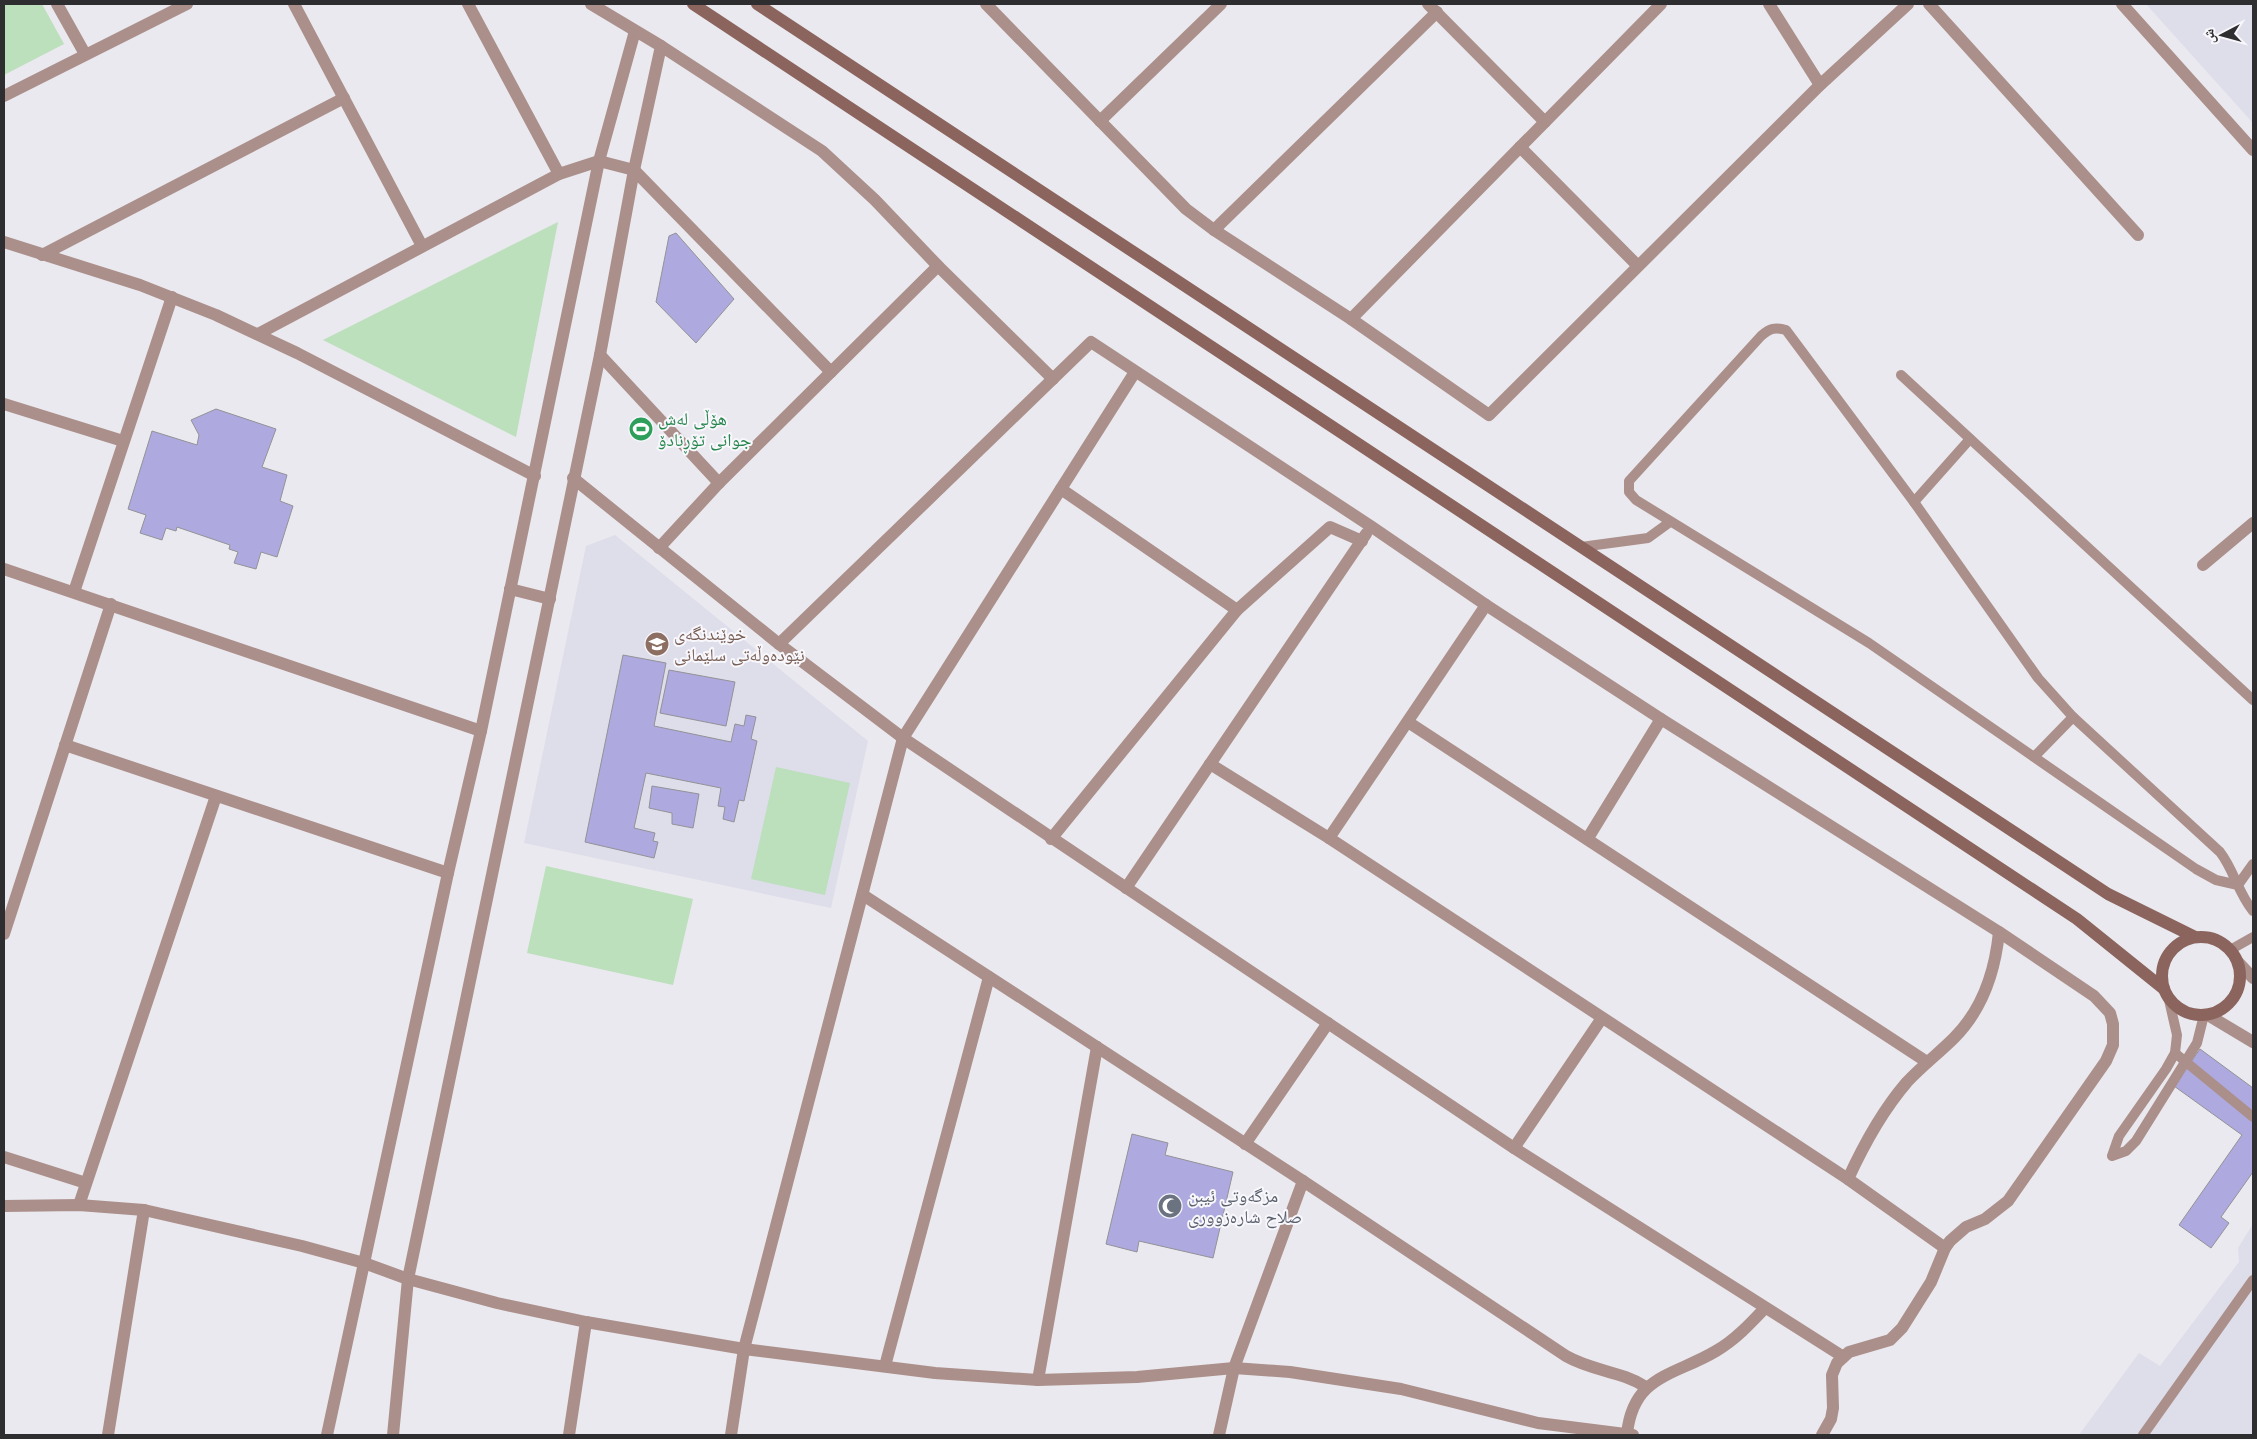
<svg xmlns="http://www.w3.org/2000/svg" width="2257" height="1439" font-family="Helvetica,'Noto Naskh Arabic',sans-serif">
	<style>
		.built { fill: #deddea }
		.green { fill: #bcdfbc }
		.building { fill: #aea9df; stroke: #929297 }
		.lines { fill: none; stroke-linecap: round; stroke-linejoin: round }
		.service { stroke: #ab8f8a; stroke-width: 10 }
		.minor { stroke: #ab8f8a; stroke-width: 12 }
		.tertiary { stroke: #ab8f8a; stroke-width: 12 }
		.secondary { stroke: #8b645d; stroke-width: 12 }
		.labels { text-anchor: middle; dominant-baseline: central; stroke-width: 4; stroke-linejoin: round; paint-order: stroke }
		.leisure-label { font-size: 18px; fill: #27864d; stroke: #f7f7fc; text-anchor: start }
		.education-label { font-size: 18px; fill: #785e54; stroke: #f7f7fc; text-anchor: start }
		.worship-label { font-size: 18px; fill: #5b616d; stroke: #f7f7fc; text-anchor: start }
	</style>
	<rect width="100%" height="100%" fill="#eae9ef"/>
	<!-- built -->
	<g class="built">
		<path d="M2146,4H2253V123Z"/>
		<path d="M615,535L868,741L831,908L524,843L586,546Z"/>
		<path d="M2253,1224V1435H2079L2139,1353L2160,1366L2239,1262L2238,1248Z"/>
	</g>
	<!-- green -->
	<g class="green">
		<path d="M4,4H42L64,44L4,75Z"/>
		<path d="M558,222L516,437L323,340Z"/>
		<path d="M776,767L850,783L825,895L751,879Z"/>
		<path d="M546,866L693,899L673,985L527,953Z"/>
	</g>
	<!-- building -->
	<g class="building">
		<path d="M676,233L734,299L696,343L656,302L669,236Z"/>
		<path d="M216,409L276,429L262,467L287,475L280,501L293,506L277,557L261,552L256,569L234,563L238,552L229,549L230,545L177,527L176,531L166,528L162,540L140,533L146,515L128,509L152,431L197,445L199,435L191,420Z"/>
		<path d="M623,655L666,663L654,726L731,742L735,724L744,726L746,715L756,717L751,739L757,741L744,801L739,800L734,822L723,819L725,807L718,806L721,788L646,773L634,828L655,833L653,841L658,842L654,858L585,842Z"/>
		<path d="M669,670L735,682L726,726L660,713Z"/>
		<path d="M652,786L699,794L693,828L672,824V813L649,808Z"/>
		<path d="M2200,1049L2253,1088V1172L2221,1217L2229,1223L2211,1248L2179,1225L2242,1135L2174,1086Z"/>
		<path d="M1132,1134L1168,1143L1165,1155L1233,1172L1213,1258L1139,1241L1137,1252L1106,1244Z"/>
	</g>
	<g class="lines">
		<!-- service -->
		<g class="service">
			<path d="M1901,375L2253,700"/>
			<path d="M1914,502L1970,439"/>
			<path d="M1581,547L1648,538L1670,522"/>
			<path d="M2034,757L2073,717"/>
			<path d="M2238,885L2216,880L2196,869L1869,643L1636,500L1629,492V481L1761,336C1770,328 1775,327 1786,330L1914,502L2038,678L2073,717L2220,852C2234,870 2238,893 2253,911"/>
			<path d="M2238,885L2253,864"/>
			<path d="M2230,950L2253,937"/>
			<path d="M2169,1000L2177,1035L2175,1053L2166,1069L2119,1136L2112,1156L2126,1151L2136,1141L2197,1043L2204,1015"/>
			<path d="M2175,1053L2253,1117"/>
			<path d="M2143,1435L2253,1280"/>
		</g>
		<!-- minor -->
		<g class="minor">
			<path d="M57,4L85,54"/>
			<path d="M294,4L422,246"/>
			<path d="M468,4L559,174"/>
			<path d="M986,4L1186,209L1214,230L1351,319L1489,415L1820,85L1908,4"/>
			<path d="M1428,4L1545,122"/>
			<path d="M1769,4L1820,85"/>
			<path d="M1929,4L2138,235"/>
			<path d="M2122,4L2253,150"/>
			<path d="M661,46L822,151L875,200L938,266L1053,379"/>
			<path d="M4,96L187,4"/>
			<path d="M1100,121L1221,4"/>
			<path d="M1520,147L1638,266"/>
			<path d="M634,170L831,372"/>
			<path d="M1214,230L1437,12"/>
			<path d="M42,255L344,98"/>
			<path d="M1351,319L1661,4"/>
			<path d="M258,334L559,174L599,161"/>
			<path d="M600,355L719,483"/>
			<path d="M4,404L123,441"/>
			<path d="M573,478L779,644L903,738L1514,1148L1842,1356"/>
			<path d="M1061,489L1237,610"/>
			<path d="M659,548L719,483L938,266"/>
			<path d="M2203,565L2253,523"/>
			<path d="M4,569L481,731"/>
			<path d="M74,592L172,297"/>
			<path d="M779,644L1091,342L1372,527L1486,605L1661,719L1999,932L2094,996L2110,1013L2113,1024V1045L2106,1061L2008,1201L1985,1219L1966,1227L1950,1241L1945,1248L1931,1282L1902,1328L1890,1340L1849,1352L1837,1363L1832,1375L1833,1408L1831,1419L1822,1435"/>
			<path d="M1408,722L1927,1062"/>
			<path d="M65,745L448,873"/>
			<path d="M1210,764L1329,838L1848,1179L1945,1248"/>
			<path d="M1329,838L1486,605"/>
			<path d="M1588,838L1661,719"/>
			<path d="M1051,839L1237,610L1330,527L1362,541"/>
			<path d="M1126,888L1366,534"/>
			<path d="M863,895L1303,1181L1566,1356C1592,1371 1621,1371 1646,1387"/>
			<path d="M4,934L111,604"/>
			<path d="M1245,1144L1328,1023"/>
			<path d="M1514,1148L1602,1018"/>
			<path d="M4,1157L86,1183"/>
			<path d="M1848,1179C1864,1144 1882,1111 1907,1082C1922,1066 1939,1053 1954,1038C1983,1009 1995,972 1999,932"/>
			<path d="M79,1205L216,796"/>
			<path d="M4,1206L79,1205L144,1210L302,1246L364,1263L408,1279L497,1303L586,1322L744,1349L935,1373L1038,1380L1137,1377L1234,1368L1290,1372L1401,1389L1538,1423L1633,1435"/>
			<path d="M885,1366L989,977"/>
			<path d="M1038,1380L1097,1047"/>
			<path d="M1627,1434C1633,1375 1674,1376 1716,1351C1735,1340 1750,1324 1765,1308"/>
			<path d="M108,1435L144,1210"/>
			<path d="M569,1435L586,1322"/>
			<path d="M731,1435L744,1349L903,738L1135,372"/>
			<path d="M1219,1435L1234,1368L1303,1181"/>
		</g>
		<!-- tertiary -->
		<g class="tertiary">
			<path d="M599,161L634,170"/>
			<path d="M4,242L140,285L216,315L297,353L535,476"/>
			<path d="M510,589L550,599"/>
			<path d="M2238,962L2253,978"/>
			<path d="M2208,1015L2253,1042"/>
			<path d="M327,1435L448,873L481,731L599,161L635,31"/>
			<path d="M393,1435L408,1279L600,355L634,170L661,46L591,4"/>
		</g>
		<!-- secondary -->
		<g class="secondary">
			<path d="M693,4L2077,919L2164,989"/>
			<path d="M757,4L2108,894L2195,937"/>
			<circle cx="2201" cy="976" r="39"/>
		</g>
	</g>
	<!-- icons -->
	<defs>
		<symbol id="stadium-disc" viewBox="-11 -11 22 22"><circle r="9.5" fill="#2e9e5b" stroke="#f7f7fc"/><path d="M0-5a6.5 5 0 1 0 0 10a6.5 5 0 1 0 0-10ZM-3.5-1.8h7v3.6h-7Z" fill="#fff"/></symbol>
		<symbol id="school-disc" viewBox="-11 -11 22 22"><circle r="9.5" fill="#8d6e63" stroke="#f7f7fc"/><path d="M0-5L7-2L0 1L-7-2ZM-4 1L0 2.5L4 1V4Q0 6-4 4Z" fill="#fff"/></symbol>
		<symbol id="mosque-disc" viewBox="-11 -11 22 22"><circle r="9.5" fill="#6b7280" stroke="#f7f7fc"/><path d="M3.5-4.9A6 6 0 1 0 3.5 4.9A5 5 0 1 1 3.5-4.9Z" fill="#fff"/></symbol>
	</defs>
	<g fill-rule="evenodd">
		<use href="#stadium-disc" x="627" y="415" width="28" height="28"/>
		<use href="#school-disc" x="643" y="630" width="28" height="28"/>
		<use href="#mosque-disc" x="1156" y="1192" width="28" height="28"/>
	</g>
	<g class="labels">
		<!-- leisure labels -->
		<g class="leisure-label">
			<text x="658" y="419">ھۆڵی لەش<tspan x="658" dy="21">جوانی تۆڕنادۆ</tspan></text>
		</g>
		<!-- education labels -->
		<g class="education-label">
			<text x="674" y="634">خوێندنگەی<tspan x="674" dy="21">نێوده‌وڵه‌تی سلێمانی</tspan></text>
		</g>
		<!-- worship labels -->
		<g class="worship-label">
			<text x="1188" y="1196">مزگەوتی ئیبن<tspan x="1188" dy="21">صلاح شارەزووری</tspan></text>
		</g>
	</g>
	<!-- border -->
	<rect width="2257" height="1439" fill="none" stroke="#2e2e30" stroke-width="10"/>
	<!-- north arrow -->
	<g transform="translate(2222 35) rotate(264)" stroke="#f7f7fc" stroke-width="4" paint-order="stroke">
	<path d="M0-4L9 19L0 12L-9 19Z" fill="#2e2e30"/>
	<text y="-8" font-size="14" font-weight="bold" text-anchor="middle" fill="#2e2e30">ش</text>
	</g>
</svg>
